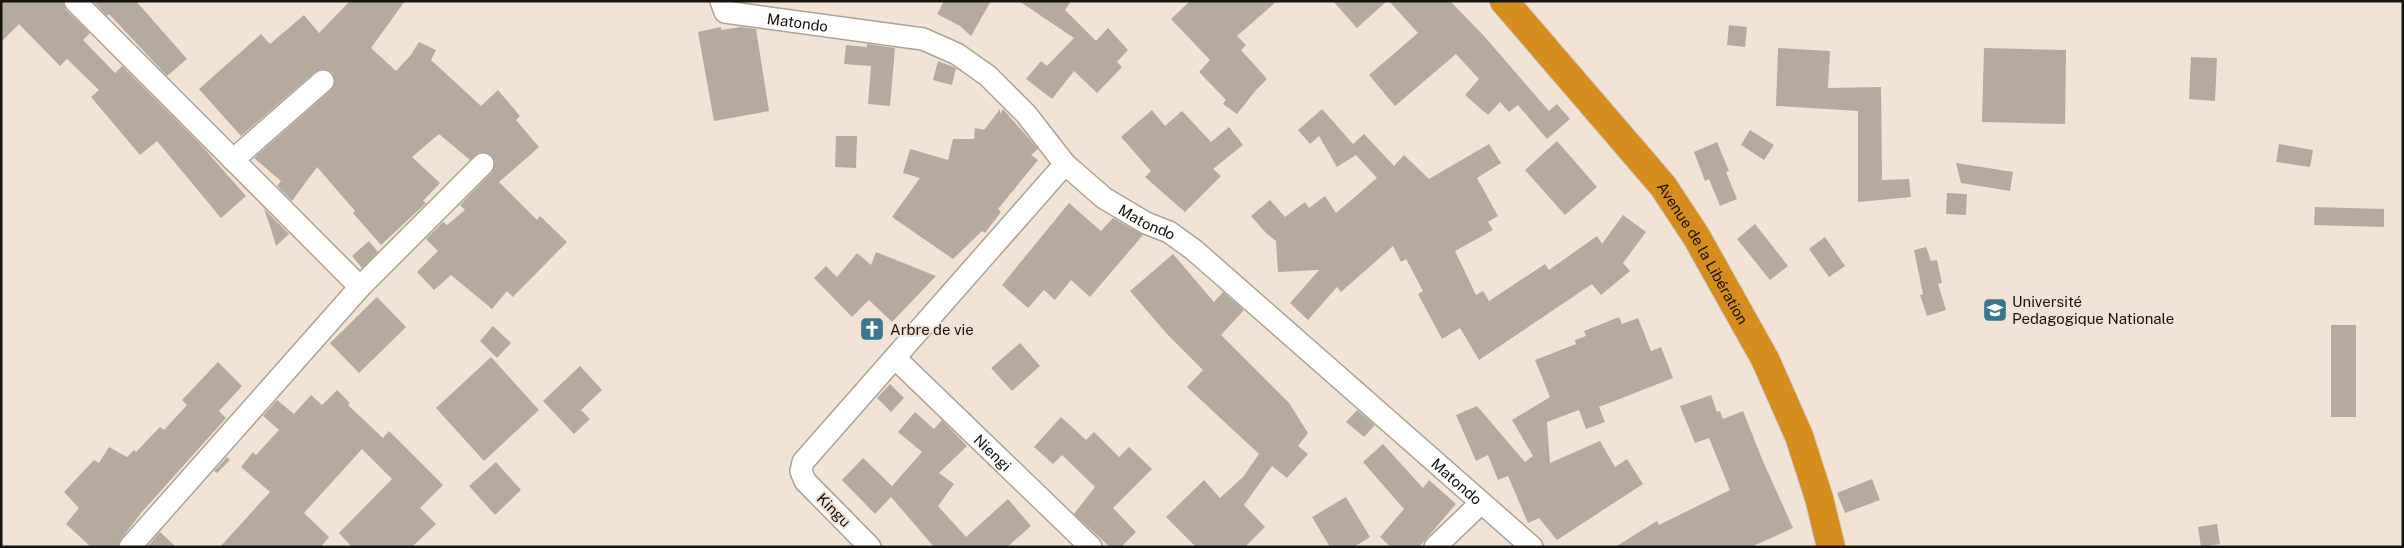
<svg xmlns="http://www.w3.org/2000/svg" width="2404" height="548" font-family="'Public Sans',sans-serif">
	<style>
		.building { fill: #b5aa9d }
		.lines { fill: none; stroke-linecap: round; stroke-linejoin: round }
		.minor-casing { stroke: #ada295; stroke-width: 24 }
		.highway-casing { stroke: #cccbca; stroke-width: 30 }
		.minor { stroke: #fff; stroke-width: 21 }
		.highway { stroke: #d58d1e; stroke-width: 28 }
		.labels { text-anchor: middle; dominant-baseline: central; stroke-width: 4; stroke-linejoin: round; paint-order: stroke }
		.street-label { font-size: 15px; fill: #17130e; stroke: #f1e4d7 }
		.poi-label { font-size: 15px; fill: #17130e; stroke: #f1e4d7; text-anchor: start }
	</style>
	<rect width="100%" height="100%" fill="#f1e4d7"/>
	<!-- building -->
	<g class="building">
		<path d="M1,1H63L66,10L90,33L83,40L115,73L122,66L200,144L246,196L221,218L157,141L140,155L91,97L99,90L67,59L60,66L19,24L1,42Z"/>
		<path d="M93,1H136L187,59L167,76L109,14L107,16Z"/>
		<path d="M350,1H405L371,48L396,71L410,56L419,42L436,50L431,60L481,106L498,90L520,116L516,120L539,147L499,182L537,220L540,216L567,242L513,297L507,291L492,309L451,275L434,290L417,272L438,251L426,239L443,222L447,225L465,210L460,205L492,172L495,161L491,155L480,152L470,160L439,134L412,157L440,183L423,201L426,203L381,245L353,213L355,211L317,167L292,201L277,186L281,181L254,158L331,90L335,79L332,72L321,69L315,72L241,136L199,89L261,34L270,44L304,15L319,33Z"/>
		<path d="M944,1H991L971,36L960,26L937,14Z"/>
		<path d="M1019,1H1071L1065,10L1096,41L1108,28L1128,50L1117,62L1122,67L1097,93L1074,71L1052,99L1026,79L1041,61L1047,66L1074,38Z"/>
		<path d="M1190,1H1277L1237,36L1246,45L1241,50L1267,79L1256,90L1237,114L1223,104L1226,100L1199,72L1210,60L1171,19Z"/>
		<path d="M1333,1H1387L1357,28Z"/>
		<path d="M1389,1H1450L1484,36L1549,111L1557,104L1570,119L1547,139L1518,105L1509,112L1500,102L1488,115L1465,95L1479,79L1456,54L1395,106L1369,75L1418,33Z"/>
		<path d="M1729,25L1747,27L1745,47L1727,45Z"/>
		<path d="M721,27V30L741,27L756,29L769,111L714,121L698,32Z"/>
		<path d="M867,44L895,48L890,106L868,104L871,66L844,64L846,45L867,47Z"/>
		<path d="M1778,48L1830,51L1828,88L1881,87L1882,180L1909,179L1911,197L1858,202V111L1776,106Z"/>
		<path d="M1984,48L2066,50L2065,124L1982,122Z"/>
		<path d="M2191,57L2217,58L2215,101L2189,99Z"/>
		<path d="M938,61L956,68L952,85L933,80Z"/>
		<path d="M1000,109V114L1003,109L1038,149L1031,155L1038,160L998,209L1001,212L985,233L982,231L953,259L892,217L920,178L903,173L910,149L948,160L953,139H974L975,128L984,130Z"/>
		<path d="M1322,109L1353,144L1364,134L1394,166L1404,155L1429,179L1489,144L1501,163L1477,178L1498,216L1488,222L1493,230L1455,251L1476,295L1483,291L1489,301L1545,264L1549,270L1597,236L1602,244L1623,215L1646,232L1623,263L1630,271L1601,295L1592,284L1479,360L1460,328L1442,339L1418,294L1423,291L1406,259L1401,262L1393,246L1341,292L1337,287L1308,320L1290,303L1319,270L1278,272L1276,241L1266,233L1251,216L1270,200L1285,217L1305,202L1309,208L1325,196L1336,213L1377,178L1356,155L1337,167L1319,136L1310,144L1298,130Z"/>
		<path d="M1152,110L1165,126L1182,111L1211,142L1229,127L1243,145L1213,169L1221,176L1185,212L1145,177L1151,171L1121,137Z"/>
		<path d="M1750,130L1774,145L1764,160L1741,145Z"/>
		<path d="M836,136H857L856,168L835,167Z"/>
		<path d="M1557,141L1597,187L1565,215L1525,170Z"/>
		<path d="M1717,142L1729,171L1726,172L1737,199L1720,206L1709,179L1705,181L1694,152Z"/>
		<path d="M2279,144L2313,150L2310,167L2276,162Z"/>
		<path d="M1956,163L2013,172L2010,191L1961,183Z"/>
		<path d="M1947,193L1967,194L1966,215L1946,214Z"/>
		<path d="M1069,203L1101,231L1113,218L1143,235L1090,297L1071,280L1055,300L1044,290L1028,308L1002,285Z"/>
		<path d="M2315,207L2384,209V227L2314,225Z"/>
		<path d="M264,209L289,234L276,246L271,229Z"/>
		<path d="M1755,224L1788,266L1770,280L1737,239Z"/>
		<path d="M1825,237L1845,266L1829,277L1809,249Z"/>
		<path d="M369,241L378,252L362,268L352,256Z"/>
		<path d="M1926,247L1931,261L1937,260L1942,283L1938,284L1946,310L1927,316L1920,295L1923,294L1914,250Z"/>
		<path d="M876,252L936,276L892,322L869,300L852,317L814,278L826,266L837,277L857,253L871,265Z"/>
		<path d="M1173,254L1214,302L1223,292L1244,310L1221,335L1289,403L1308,433L1298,446L1308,454L1287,478L1272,466L1244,505L1265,527L1245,547H1196L1166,517L1204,480L1220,498L1243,477L1259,454L1187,387L1203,370L1167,334L1130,291Z"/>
		<path d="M377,297L406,327L359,373L330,343Z"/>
		<path d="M1619,317L1622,324L1638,318L1651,351L1661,347L1673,378L1599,407L1605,422L1586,429L1579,410L1547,422L1550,463L1600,441L1615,467L1627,459L1643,484L1557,540L1539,518L1528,523L1508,476L1498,480L1488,455L1476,461L1456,415L1477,406L1525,462L1533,456L1512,420L1550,397L1535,360L1576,344L1575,340L1586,336L1584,331Z"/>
		<rect x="2331" y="325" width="25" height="92"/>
		<path d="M493,326L511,343L497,358L480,341Z"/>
		<path d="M1020,343L1040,366L1012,391L991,368Z"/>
		<path d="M491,357L539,410L484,461L436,408Z"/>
		<path d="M218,362L242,386L219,411L226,418L141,513L121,539L118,547H91L66,524L79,508L64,492L94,460L99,463L109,447L127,457L134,450L136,452L160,427L164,430L187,405L182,400Z"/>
		<path d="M580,366L602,390L581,410L590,419L574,434L543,401Z"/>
		<path d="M890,384L904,398L891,412L877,398Z"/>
		<path d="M337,390L350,403L348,405L383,438L389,431L443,485L420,508L436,524L412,547H352L339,533L392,479L362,449L304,513L329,537L321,547H220L270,492L241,467L253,452L256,455L279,430L263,416L277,400L294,414L311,395L322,405Z"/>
		<path d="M1711,395L1717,412L1720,411L1723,419L1743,411L1762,459L1793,528L1751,547H1615L1657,521L1659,525L1730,490L1709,438L1695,443L1680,406Z"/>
		<path d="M1357,410L1375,425L1364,437L1346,422Z"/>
		<path d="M915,412L934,429L942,420L967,446L939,473L954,484L938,506L966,537L1008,499L1031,526L1007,547H934L891,497L875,514L842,480L863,458L892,486L922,452L898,432Z"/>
		<path d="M1061,417L1086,440L1094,432L1119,457L1129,447L1152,469L1113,508L1136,532L1121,547H1110L1074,514L1095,487L1062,455L1053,464L1034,447Z"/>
		<path d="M1383,444L1423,488L1429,480L1456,504L1419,547H1391L1380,537L1404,509L1363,462Z"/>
		<path d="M227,457L230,460L217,473L214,471Z"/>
		<path d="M496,462L521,490L495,515L469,486Z"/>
		<path d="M1872,479L1880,500L1845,513L1837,493Z"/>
		<path d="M1346,497L1370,537L1354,547H1330L1312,517Z"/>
		<path d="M2217,524L2220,544L2201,547L2198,527Z"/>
		<path d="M160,532L176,547H147Z"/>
	</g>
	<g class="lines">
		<defs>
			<g id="minor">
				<path d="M75,1L360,287"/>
				<path id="s1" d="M721,1L725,12L923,39L957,54L988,76L1026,114L1065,164L1104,198L1146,223L1169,232L1194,250L1532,547"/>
				<path d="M233,160L323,81"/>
				<path id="s2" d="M895,358L1091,547"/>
				<path d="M130,547L360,287L483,164"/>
				<path d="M870,547L805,481L801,471L803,462L1065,164"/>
				<path d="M1435,547L1481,503"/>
			</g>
			<g id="highway">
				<path id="s3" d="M1504,1L1663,186L1696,236L1765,359L1799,436L1819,498L1831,547"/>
			</g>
		</defs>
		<!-- minor casing -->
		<use href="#minor" class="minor-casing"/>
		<!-- highway casing -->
		<use href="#highway" class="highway-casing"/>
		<!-- minor -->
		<use href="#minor" class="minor"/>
		<!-- highway -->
		<use href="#highway" class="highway"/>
	</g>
	<!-- icons -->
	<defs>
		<symbol id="university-square" viewBox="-11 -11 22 22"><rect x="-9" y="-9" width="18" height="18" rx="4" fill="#3b768e" stroke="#f1e4d7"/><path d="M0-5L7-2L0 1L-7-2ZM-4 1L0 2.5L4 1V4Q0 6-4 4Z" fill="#fff"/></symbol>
		<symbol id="church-square" viewBox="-11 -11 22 22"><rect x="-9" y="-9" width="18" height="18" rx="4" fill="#3b768e" stroke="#f1e4d7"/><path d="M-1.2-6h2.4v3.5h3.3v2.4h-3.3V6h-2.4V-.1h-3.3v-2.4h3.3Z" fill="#fff"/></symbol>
	</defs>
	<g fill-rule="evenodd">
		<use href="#university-square" x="1981" y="296" width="28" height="28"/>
		<use href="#church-square" x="858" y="315" width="28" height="28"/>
	</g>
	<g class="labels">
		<!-- street labels -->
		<g class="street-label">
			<text stroke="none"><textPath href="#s1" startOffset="85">Matondo</textPath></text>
			<text stroke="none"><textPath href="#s1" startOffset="505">Matondo</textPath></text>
			<text stroke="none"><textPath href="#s3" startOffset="322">Avenue de la Libération</textPath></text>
			<text stroke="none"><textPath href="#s2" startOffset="136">Niengi</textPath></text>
			<text stroke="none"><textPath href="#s1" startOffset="910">Matondo</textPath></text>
			<text transform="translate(834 510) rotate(45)">Kingu</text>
		</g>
		<!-- poi labels -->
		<g class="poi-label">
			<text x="2012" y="301">Université<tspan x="2012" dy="17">Pedagogique Nationale</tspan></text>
			<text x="890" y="329">Arbre de vie</text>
		</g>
	</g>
	<!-- border -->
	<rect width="2404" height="548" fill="none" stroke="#17130e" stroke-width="5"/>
</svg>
